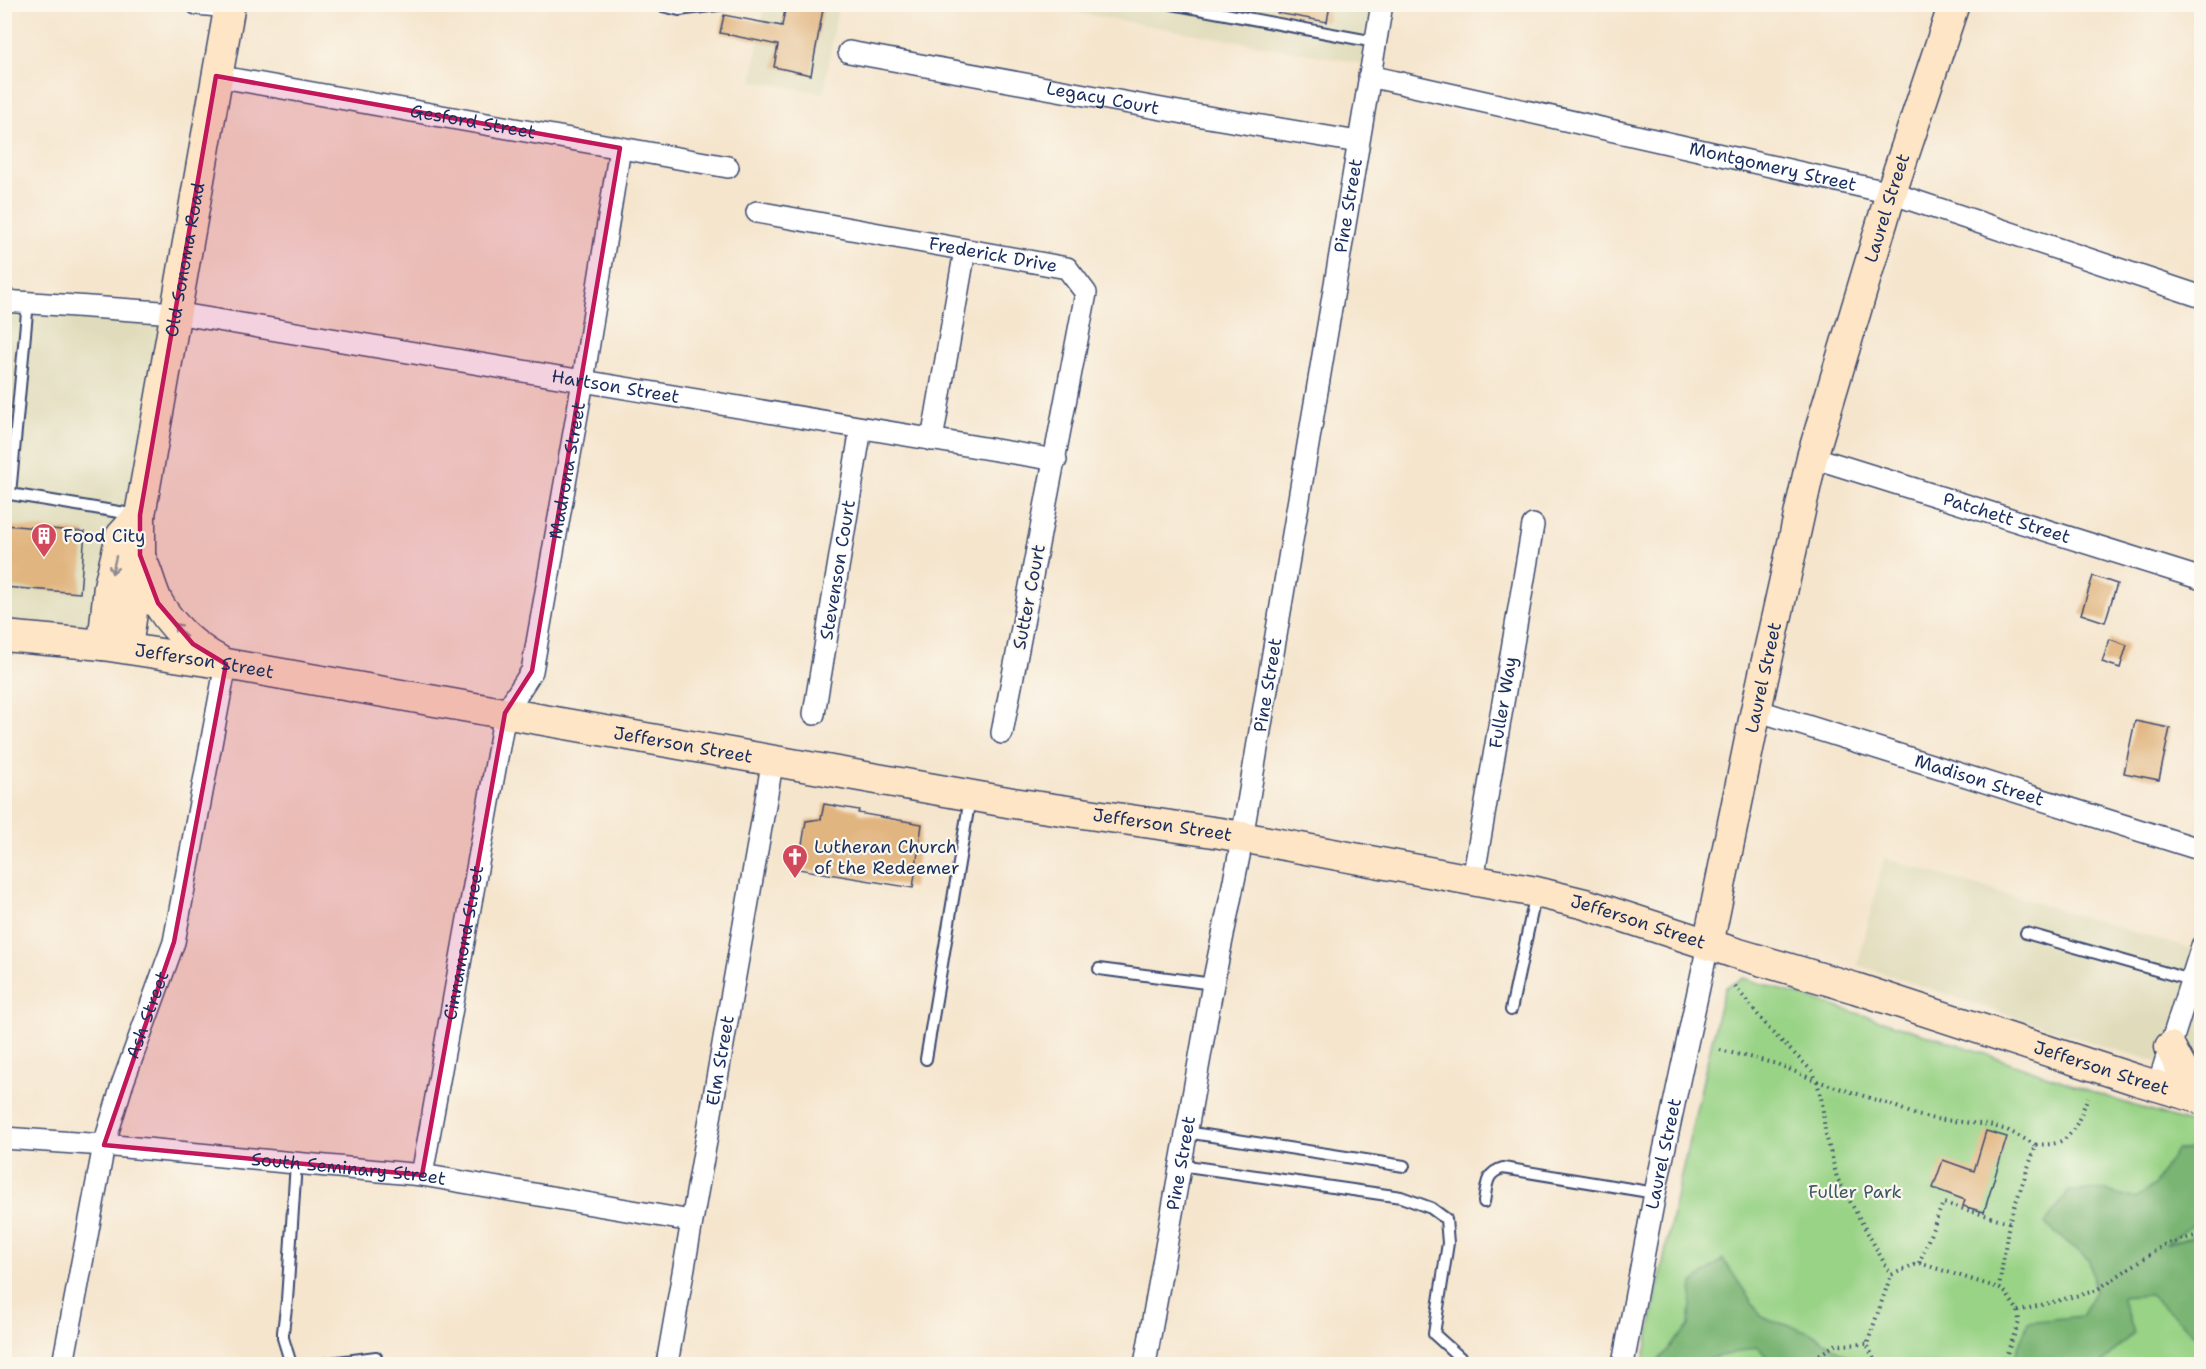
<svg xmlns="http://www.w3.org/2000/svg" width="2206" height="1369" font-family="'Shantell Sans',sans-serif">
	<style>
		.built { fill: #e0dcbb }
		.green { fill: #99d386; stroke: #5a8172; stroke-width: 1.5 }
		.forest { fill: #7ab573; stroke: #4a7268; stroke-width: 1.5 }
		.building { fill: #e1b580 }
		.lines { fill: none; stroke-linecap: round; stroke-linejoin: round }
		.lane-casing { stroke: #3c4a6f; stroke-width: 14 }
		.street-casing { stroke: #3c4a6f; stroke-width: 24 }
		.secondary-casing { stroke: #3c4a6f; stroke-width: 33 }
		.path { stroke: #3c4a6f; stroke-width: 4; stroke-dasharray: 1.5 4.5; stroke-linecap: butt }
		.lane { stroke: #fff; stroke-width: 10 }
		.street { stroke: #fff; stroke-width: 21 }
		.secondary { stroke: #fde5c5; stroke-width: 30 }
		.oneway { stroke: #8c8a92 }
		.marked { fill: #c2185b; fill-opacity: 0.2; stroke: #c2185b; stroke-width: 4.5; stroke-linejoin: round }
		.labels { text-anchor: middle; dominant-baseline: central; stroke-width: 4.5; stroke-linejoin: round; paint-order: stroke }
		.street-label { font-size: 18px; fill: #1b2f5e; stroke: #fbf7ec }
		.poi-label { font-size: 18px; fill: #1b2f5e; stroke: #fbf7ec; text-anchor: start }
		.park-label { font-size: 18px; fill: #3a5868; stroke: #fbf7ec }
	</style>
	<rect width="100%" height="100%" fill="#fbf7ec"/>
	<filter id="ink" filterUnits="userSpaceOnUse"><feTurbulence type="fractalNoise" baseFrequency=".0167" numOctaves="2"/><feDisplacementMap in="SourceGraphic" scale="12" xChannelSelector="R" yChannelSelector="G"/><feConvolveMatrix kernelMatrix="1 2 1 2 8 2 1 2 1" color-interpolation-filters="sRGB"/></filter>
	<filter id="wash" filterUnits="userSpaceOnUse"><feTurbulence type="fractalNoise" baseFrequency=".008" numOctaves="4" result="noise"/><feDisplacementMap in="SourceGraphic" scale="24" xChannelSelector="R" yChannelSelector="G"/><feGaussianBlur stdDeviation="1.35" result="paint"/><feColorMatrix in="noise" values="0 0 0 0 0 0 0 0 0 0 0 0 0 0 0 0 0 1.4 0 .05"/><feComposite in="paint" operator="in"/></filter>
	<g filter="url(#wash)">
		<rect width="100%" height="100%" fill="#f5e5cd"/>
		<!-- built -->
		<g class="built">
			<path d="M764,5H838L824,93L752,81Z"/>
			<path d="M1033,5H1382L1371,65Z"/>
			<path d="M4,301L175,313L103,645L5,636Z"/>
			<path d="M1884,858L2202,952L2201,1074L2102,1046L1858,965Z"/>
		</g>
		<!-- green -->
		<path class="green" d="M1743,978L1963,1046L2119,1101L2201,1127V1364H1643L1676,1198L1721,1001L1726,987Z"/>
		<!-- forest -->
		<g class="forest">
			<path d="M2201,1149V1218L2166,1244L2201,1234V1340L2150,1295L2121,1297L2134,1332L2101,1364H2012L2028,1322L2081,1316L2095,1291L2089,1260L2045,1224L2069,1191L2103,1190L2136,1199L2155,1184L2176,1150Z"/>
			<path d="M1723,1259L1762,1317L1809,1332L1860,1364H1773L1758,1347L1713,1358L1701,1364H1659L1658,1361L1689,1326L1693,1283Z"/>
		</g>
		<g id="blocks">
			<!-- building -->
			<g class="building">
				<path d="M786,4H824L811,75L774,67L778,45L720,33L724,15L782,26Z"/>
				<path d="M1278,4H1330L1327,22L1277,13Z"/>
				<path d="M4,525L85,532L80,593L4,587Z"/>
				<path d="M2093,576L2117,584L2105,622L2081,614Z"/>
				<path d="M2110,639L2127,645L2120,668L2102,662Z"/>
				<path d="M2135,721L2170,728L2159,780L2124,773Z"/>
				<path d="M824,804L859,810L858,813L922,824L913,888L798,869L806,821L821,819Z"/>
				<path d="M1986,1131L2007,1137L1984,1212L1963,1206L1965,1200L1933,1188L1943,1160L1974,1171Z"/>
			</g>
		</g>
	</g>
	<g filter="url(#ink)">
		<use href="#blocks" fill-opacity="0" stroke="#3c4a6f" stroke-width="1.5"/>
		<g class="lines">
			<defs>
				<g id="lane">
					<path d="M654,4L679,10L726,4"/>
					<path d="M1172,4L1375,42"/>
					<path d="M28,302L10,494L137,515"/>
					<path d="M2026,933L2191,980"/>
					<path d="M1099,969L1213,984"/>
					<path d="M1511,1010L1536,893"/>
					<path d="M926,1059L970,798"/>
					<path d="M1186,1132L1404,1166"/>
					<path d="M1180,1165L1401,1197L1431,1208L1446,1219L1448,1243L1434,1334L1465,1362V1364"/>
					<path d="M1484,1202C1487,1186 1485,1173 1503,1168L1655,1193"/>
					<path d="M291,1364L283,1338V1332L287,1300L296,1163"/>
					<path d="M323,1364L376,1357"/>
				</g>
				<g id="street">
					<path d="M197,4L229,7"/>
					<path id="s1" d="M849,52L1184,113L1358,142"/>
					<path id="s2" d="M216,76L728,167"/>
					<path id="s3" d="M1369,76L1891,193L2202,297"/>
					<path id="s4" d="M757,212L1067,268L1086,293L1002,733"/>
					<path id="s5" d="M4,301L175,313L1056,460"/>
					<path d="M932,440L965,250"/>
					<path id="s6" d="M1812,457L2202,579"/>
					<path id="s7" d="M1756,710L2202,850"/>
					<path id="s8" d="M814,714L861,428"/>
					<path id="s9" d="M1473,880L1533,525"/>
					<path d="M2158,1085L2202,946"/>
					<path id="s10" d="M4,1138L104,1145L422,1175L691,1221"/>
					<path id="s11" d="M422,1175L505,713L532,671L583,381L620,148"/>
					<path id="s12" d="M63,1364L104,1145L122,1085L174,942L226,664"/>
					<path id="s13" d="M667,1364L773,759"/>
					<path id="s14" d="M1145,1364L1213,984L1239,856L1382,4"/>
					<path id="s15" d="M1623,1364L1655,1193L1708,945"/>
				</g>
				<g id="secondary">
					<path d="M142,561C148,574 151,588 157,601C170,625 194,647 218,660"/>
					<path id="s16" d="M4,636L103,645L226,664L1013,803L1220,833L1536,892L1585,904L1732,952L1855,988L2137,1080L2202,1099"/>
					<path d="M103,645L109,586L121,536L140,515"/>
					<path id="s17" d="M127,648L140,555V515L230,4"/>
					<path id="s18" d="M1708,945L1756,710L1812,457L1891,193L1954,4"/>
					<path d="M2170,1047C2178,1061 2185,1082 2202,1086"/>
				</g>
			</defs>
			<!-- lane casing -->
			<use href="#lane" class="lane-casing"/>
			<!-- street casing -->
			<use href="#street" class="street-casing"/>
			<!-- secondary casing -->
			<use href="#secondary" class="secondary-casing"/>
			<!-- path -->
			<g class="path">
				<path d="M1735,986L1770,1030L1812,1071L1817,1081L1822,1102L1825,1131L1837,1178L1891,1275"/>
				<path d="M1720,1050L1777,1064L1817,1081L1892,1105L1916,1115L1935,1119L1989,1125L2007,1130L2036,1145L2009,1222L1999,1288"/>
				<path d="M2036,1145C2043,1144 2050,1145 2056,1143C2075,1138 2081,1113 2088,1097"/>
				<path d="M1919,1263L1943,1203L2009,1222"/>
				<path d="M2018,1311L2095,1291L2164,1245L2202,1234"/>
				<path d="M2187,1363L2188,1364"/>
				<path d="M1804,1364L1835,1345L1867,1344"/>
				<path d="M1876,1364L1867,1344L1891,1275L1919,1263L1999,1288L2006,1293L2018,1311L2019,1322L2003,1364"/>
			</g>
			<!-- lane -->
			<use href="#lane" class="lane"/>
			<!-- street -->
			<use href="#street" class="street"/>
			<!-- secondary -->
			<use href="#secondary" class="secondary"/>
		</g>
		<!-- one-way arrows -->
		<defs><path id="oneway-shaft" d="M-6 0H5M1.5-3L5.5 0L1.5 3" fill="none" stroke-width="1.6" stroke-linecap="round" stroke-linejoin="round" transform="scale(1.5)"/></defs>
		<g class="oneway">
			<use href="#oneway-shaft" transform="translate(114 565) rotate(103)"/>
			<use href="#oneway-shaft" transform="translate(180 630) rotate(-132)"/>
		</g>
	</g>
	<!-- marked area -->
	<path class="marked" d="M216,76L620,148L532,671L505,713L422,1175L104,1145L174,942L226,664L193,644L158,603L140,555V515Z"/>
	<!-- icons -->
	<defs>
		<symbol id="building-pin" viewBox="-11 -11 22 30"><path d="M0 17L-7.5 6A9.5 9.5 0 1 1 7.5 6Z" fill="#d1495b" stroke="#fbf7ec"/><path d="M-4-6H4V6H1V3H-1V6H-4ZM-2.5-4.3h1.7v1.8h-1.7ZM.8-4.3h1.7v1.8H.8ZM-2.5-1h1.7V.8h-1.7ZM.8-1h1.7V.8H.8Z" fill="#fff"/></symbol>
		<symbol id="church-pin" viewBox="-11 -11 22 30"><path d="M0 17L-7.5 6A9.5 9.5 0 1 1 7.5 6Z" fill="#d1495b" stroke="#fbf7ec"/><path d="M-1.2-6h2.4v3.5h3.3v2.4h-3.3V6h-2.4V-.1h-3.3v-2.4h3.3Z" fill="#fff"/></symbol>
	</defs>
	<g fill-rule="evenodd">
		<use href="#building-pin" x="29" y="521" width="30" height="40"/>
		<use href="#church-pin" x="780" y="842" width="30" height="40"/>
	</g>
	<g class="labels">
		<!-- street labels -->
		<g class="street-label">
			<text stroke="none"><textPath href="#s1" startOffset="258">Legacy Court</textPath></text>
			<text stroke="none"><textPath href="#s2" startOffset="261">Gesford Street</textPath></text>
			<text stroke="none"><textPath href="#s3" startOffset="414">Montgomery Street</textPath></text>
			<text stroke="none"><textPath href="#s14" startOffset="1176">Pine Street</textPath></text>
			<text stroke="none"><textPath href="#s18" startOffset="759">Laurel Street</textPath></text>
			<text stroke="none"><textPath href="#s4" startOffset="240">Frederick Drive</textPath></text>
			<text stroke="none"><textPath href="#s17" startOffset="393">Old Sonoma Road</textPath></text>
			<text stroke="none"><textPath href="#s5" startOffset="618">Hartson Street</textPath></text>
			<text stroke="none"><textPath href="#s11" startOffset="723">Madrona Street</textPath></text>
			<text stroke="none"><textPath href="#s6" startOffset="204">Patchett Street</textPath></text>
			<text stroke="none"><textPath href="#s8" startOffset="146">Stevenson Court</textPath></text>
			<text transform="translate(1029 597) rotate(-79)">Sutter Court</text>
			<text stroke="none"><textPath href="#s16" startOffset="202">Jefferson Street</textPath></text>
			<text stroke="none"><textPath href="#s18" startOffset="273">Laurel Street</textPath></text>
			<text stroke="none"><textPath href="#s14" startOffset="690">Pine Street</textPath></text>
			<text stroke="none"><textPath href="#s9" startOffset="180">Fuller Way</textPath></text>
			<text stroke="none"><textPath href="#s16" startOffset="688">Jefferson Street</textPath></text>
			<text stroke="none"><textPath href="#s7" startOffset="234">Madison Street</textPath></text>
			<text stroke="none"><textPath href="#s16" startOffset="1174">Jefferson Street</textPath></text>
			<text stroke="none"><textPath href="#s16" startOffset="1660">Jefferson Street</textPath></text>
			<text stroke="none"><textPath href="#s11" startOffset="236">Cinnamond Street</textPath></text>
			<text stroke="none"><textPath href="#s12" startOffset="360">Ash Street</textPath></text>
			<text stroke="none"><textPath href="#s13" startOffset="308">Elm Street</textPath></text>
			<text stroke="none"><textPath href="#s16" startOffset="2146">Jefferson Street</textPath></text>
			<text stroke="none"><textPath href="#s15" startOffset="214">Laurel Street</textPath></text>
			<text stroke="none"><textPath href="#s14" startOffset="204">Pine Street</textPath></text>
			<text stroke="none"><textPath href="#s10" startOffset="346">South Seminary Street</textPath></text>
		</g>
		<!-- poi labels -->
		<g class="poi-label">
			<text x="63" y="536">Food City</text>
			<text x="814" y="847">Lutheran Church<tspan x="814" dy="21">of the Redeemer</tspan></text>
		</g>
		<!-- park labels -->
		<g class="park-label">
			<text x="1855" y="1192">Fuller Park</text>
		</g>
	</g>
	<!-- margin -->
	<rect width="2206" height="1369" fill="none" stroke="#fbf7ec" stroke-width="24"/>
</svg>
